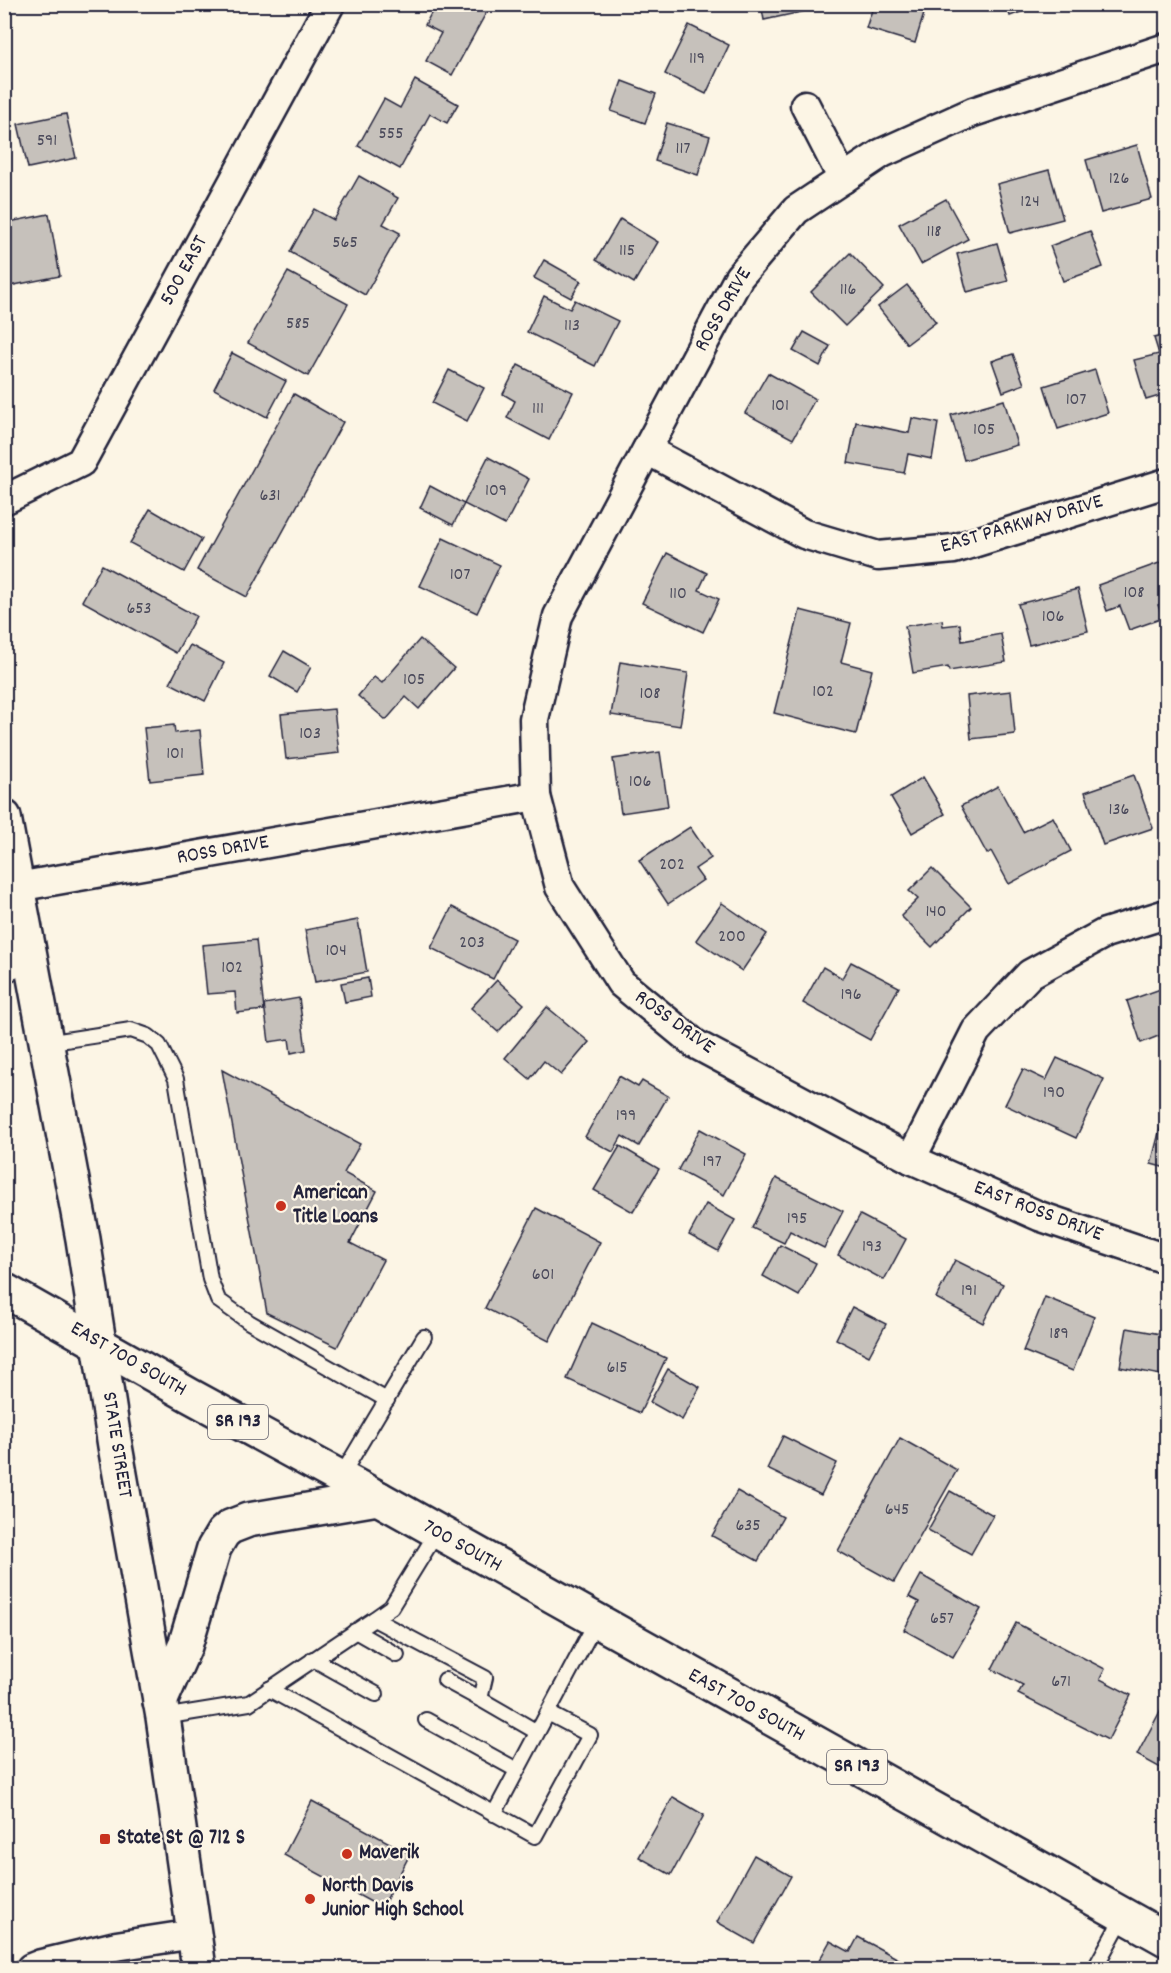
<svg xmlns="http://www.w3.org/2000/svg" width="1171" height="1973" font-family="Dekko,sans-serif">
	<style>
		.building { fill: #c6c1bb; stroke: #22223b; stroke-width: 1.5 }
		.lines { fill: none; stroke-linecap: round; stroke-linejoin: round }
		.lane-casing { stroke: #22223b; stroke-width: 18 }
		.street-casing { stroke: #22223b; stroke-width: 33 }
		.secondary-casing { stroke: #22223b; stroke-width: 38 }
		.primary-casing { stroke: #22223b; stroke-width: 38 }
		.lane { stroke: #fcf5e5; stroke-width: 14 }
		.street { stroke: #fcf5e5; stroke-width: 28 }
		.secondary { stroke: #fcf5e5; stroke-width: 33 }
		.primary { stroke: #fcf5e5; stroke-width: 33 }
		.poi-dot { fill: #c8321e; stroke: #fcf5e5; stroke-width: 2 }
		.labels { text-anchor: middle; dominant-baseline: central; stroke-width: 4.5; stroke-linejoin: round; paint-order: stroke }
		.number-label { font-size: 18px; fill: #4b4a5b }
		.shield { fill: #fcf5e5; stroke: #63616e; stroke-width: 1.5 }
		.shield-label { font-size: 20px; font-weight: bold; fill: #22223b }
		.street-label { font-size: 21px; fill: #22223b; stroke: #fcf5e5 }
		.poi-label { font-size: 21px; font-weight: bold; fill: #22223b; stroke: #fcf5e5; text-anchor: start }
	</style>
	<rect width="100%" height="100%" fill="#fcf5e5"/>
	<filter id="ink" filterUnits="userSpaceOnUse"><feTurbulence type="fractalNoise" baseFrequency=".0167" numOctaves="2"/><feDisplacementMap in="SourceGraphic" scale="12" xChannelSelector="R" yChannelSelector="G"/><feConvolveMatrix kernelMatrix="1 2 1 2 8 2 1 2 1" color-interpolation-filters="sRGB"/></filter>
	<g filter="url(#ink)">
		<!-- building -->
		<g class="building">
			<path d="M436,4H491L452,75L426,61L441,33L425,25Z"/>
			<path d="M761,4H814L815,9L764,20Z"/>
			<path d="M874,4H927L915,43L866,28Z"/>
			<path d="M1006,4H1043L1010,16Z"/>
			<path d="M689,25L729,45L706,94L665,74Z"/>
			<path d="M415,80L458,104L447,123L430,114L400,169L358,146L384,99L400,108Z"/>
			<path d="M622,81L656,94L645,123L611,111Z"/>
			<path d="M66,114L76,158L28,168L18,124Z"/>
			<path d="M667,123L710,136L698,175L655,161Z"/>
			<path d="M1137,145L1152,199L1101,213L1086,160Z"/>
			<path d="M1049,170L1063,219L1010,233L997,184Z"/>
			<path d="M359,176L398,198L383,224L400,233L365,295L290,252L314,209L334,220Z"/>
			<path d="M946,199L968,239L921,264L899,224Z"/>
			<path d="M49,214L60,276L4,287V223Z"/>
			<path d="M620,219L658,242L634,283L596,260Z"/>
			<path d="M1090,231L1103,267L1063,281L1050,246Z"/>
			<path d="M997,243L1008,281L967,292L957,254Z"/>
			<path d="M850,253L884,288L845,326L811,292Z"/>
			<path d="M544,260L581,281L571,298L534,278Z"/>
			<path d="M288,272L348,304L308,376L248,343Z"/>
			<path d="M907,285L936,322L907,344L878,307Z"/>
			<path d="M544,296L570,309L575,300L618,321L595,366L527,332Z"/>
			<path d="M804,332L830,346L820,366L793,351Z"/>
			<path d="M1166,335V394L1146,400L1134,360L1159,354L1154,338Z"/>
			<path d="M232,353L286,381L267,417L214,389Z"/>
			<path d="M1013,354L1024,384L1003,392L992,361Z"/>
			<path d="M518,365L573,392L549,440L507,418L515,401L503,394Z"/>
			<path d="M449,370L484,388L467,421L432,403Z"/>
			<path d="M1095,370L1108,413L1058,429L1044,386Z"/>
			<path d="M768,373L815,399L793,439L745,413Z"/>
			<path d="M294,394L343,422L247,597L197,570Z"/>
			<path d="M1004,400L1017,445L964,460L951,415Z"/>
			<path d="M912,418L938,423L932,459L908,454L904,473L848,463L856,422L909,433Z"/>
			<path d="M488,457L529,479L505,525L464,504Z"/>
			<path d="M430,486L464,504L453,525L420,508Z"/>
			<path d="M150,509L202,539L184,572L130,543Z"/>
			<path d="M443,538L500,565L477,613L420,586Z"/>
			<path d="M667,553L707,573L699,590L719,599L703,632L642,603Z"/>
			<path d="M1162,562L1166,576V602L1158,605L1163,618L1129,630L1120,606L1107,611L1098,585Z"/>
			<path d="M102,565L196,616L176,653L82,601Z"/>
			<path d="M1078,589L1088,631L1029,645L1018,604Z"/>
			<path d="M800,610L851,623L841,662L872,670L856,734L774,713Z"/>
			<path d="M942,620L943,626L960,624L962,641L1001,634L1006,662L949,671L948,667L913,673L905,626Z"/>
			<path d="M420,639L454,668L419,709L406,697L386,720L358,696L374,677L382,683Z"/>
			<path d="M190,645L224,663L205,701L170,683Z"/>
			<path d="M284,651L311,667L297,692L270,676Z"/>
			<path d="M620,662L688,673L680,726L611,715Z"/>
			<path d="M1011,691L1015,734L971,739L967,696Z"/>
			<path d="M334,709L339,753L286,759L281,714Z"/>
			<path d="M174,725L175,733L200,730L204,775L150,781L144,728Z"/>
			<path d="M660,752L668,806L621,813L613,759Z"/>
			<path d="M1134,775L1153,828L1103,845L1085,792Z"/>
			<path d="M923,777L945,814L912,833L891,797Z"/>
			<path d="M998,786L1023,832L1053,817L1071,851L1009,884L991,851L987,854L961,806Z"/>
			<path d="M690,827L711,858L695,869L703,880L668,904L639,860Z"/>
			<path d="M932,868L971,907L932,947L901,916L918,899L909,891Z"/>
			<path d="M722,903L767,934L742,971L696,940Z"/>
			<path d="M452,907L514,939L493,979L431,948Z"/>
			<path d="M358,920L367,972L315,982L305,930Z"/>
			<path d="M256,940L264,1010L237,1013L235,992L207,994L202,945Z"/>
			<path d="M851,962L899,987L870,1040L803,1003L823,967L842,978Z"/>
			<path d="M368,978L371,997L345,1002L341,983Z"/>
			<path d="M497,980L524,1004L498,1032L471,1008Z"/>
			<path d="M1166,987V1033L1141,1043L1127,1001Z"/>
			<path d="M299,998L306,1050L291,1053L289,1039L269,1042L264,1004Z"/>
			<path d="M547,1007L589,1042L561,1075L544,1061L530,1079L505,1058Z"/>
			<path d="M1057,1058L1104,1079L1076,1138L1005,1105L1023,1069L1046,1080Z"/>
			<path d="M222,1070L360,1144L344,1173L377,1191L350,1243L383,1260L337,1347L267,1313Z"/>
			<path d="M619,1076L638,1087L642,1081L668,1096L639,1146L622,1136L613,1152L585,1137Z"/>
			<path d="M1162,1121L1166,1122V1168L1151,1164Z"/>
			<path d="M700,1129L746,1154L724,1195L678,1170Z"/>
			<path d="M620,1146L659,1169L633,1212L594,1190Z"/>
			<path d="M776,1178L843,1211L824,1248L790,1231L784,1243L752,1228Z"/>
			<path d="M706,1204L735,1220L718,1251L689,1235Z"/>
			<path d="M536,1208L600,1242L549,1341L485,1308Z"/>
			<path d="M860,1215L906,1239L884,1280L838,1255Z"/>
			<path d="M780,1245L816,1263L799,1296L763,1276Z"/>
			<path d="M955,1260L1003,1284L983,1323L936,1298Z"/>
			<path d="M1045,1297L1094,1317L1073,1371L1023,1351Z"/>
			<path d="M852,1307L886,1324L869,1356L836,1339Z"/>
			<path d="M592,1323L666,1358L640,1413L567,1379Z"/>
			<path d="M1127,1328L1166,1335V1376L1120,1367Z"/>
			<path d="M668,1369L700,1387L682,1420L650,1402Z"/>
			<path d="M783,1436L837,1463L821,1495L767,1469Z"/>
			<path d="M900,1438L957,1470L894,1582L838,1551Z"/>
			<path d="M737,1491L783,1517L758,1561L712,1536Z"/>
			<path d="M950,1491L993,1515L971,1554L928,1530Z"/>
			<path d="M921,1575L981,1609L953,1657L904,1630L919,1602L909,1597Z"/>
			<path d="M1016,1623L1105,1669L1100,1679L1131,1695L1108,1740L1018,1694L1023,1685L992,1669Z"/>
			<path d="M1166,1700V1775L1160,1771L1161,1768L1137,1755Z"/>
			<path d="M673,1797L704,1815L671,1875L639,1857Z"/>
			<path d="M312,1801L410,1854L382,1908L284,1855Z"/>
			<path d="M754,1855L791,1876L754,1943L717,1922Z"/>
			<path d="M858,1937L915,1968H815L830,1941L850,1952Z"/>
		</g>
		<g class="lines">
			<defs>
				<g id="lane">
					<path d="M46,1043L131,1030L148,1036L159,1045L176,1079L210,1279L218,1300L249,1322L387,1400"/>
					<path d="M340,1478L424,1337"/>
					<path d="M374,1619L485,1678L480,1699L537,1732"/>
					<path d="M355,1631L397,1655"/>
					<path d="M313,1659L376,1694"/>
					<path d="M445,1680L480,1699"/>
					<path d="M269,1689L535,1836L590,1735L548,1713"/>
					<path d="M163,1717L249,1703L374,1619L391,1607L437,1532"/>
					<path d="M426,1720L517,1770"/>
					<path d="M494,1814L596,1622"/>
					<path d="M1095,1968L1124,1915"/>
				</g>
				<g id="street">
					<path d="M1166,48L973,112L882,153L796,210L739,277L558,616L534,719L536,796L560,887L621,983L695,1044L911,1159L1039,1216L1166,1259"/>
					<path d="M805,105L843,179"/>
					<path d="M647,450L804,534L878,556L954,549L1166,483"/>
					<path d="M4,500L81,462L330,4"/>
					<path d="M17,887L536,796"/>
					<path d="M911,1159L976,1031L1030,974L1105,933L1166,914"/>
					<path d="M31,1968L41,1964L116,1946L194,1934"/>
				</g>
				<path id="secondary" d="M4,817L83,1239L115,1446L163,1717L199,1968"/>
				<g id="primary">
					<path d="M4,966L17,887"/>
					<path d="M4,1290L189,1395L378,1498L1166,1939"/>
					<path d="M160,1702L185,1646L214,1548L223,1533L230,1527L248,1520L378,1498"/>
				</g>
			</defs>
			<!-- lane casing -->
			<use href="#lane" class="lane-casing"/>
			<!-- street casing -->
			<use href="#street" class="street-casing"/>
			<!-- secondary casing -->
			<use href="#secondary" class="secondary-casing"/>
			<!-- primary casing -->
			<use href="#primary" class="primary-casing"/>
			<!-- lane -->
			<use href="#lane" class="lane"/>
			<!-- street -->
			<use href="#street" class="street"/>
			<!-- secondary -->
			<use href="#secondary" class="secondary"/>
			<!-- primary -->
			<use href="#primary" class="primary"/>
		</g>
	</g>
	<!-- markers -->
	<g class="poi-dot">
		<circle cx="281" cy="1206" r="6"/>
		<rect x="99" y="1833" width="12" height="12" rx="3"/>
		<circle cx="347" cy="1854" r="6"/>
		<circle cx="310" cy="1899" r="6"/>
	</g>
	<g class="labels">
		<!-- number labels -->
		<g class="number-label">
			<text x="697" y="59">119</text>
			<text x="391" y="134">555</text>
			<text x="47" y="141">591</text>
			<text x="683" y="149">117</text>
			<text x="1119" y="179">126</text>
			<text x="1030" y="202">124</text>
			<text x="934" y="232">118</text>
			<text x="345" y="243">565</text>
			<text x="627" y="251">115</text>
			<text x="848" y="290">116</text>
			<text x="298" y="324">585</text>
			<text x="572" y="326">113</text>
			<text x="1076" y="400">107</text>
			<text x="780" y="406">101</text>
			<text x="538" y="409">111</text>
			<text x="984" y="430">105</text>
			<text x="496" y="491">109</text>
			<text x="270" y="496">631</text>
			<text x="460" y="575">107</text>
			<text x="1134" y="593">108</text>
			<text x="678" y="594">110</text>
			<text x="139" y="609">653</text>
			<text x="1053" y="617">106</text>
			<text x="414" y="680">105</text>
			<text x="823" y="692">102</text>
			<text x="650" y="694">108</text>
			<text x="310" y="734">103</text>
			<text x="175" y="754">101</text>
			<text x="640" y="782">106</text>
			<text x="1119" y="810">136</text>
			<text x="672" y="865">202</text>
			<text x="936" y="912">140</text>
			<text x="732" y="937">200</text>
			<text x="472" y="943">203</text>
			<text x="336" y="951">104</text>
			<text x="232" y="968">102</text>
			<text x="851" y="995">196</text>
			<text x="1054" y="1093">190</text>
			<text x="626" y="1116">199</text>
			<text x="712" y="1162">197</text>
			<text x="797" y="1219">195</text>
			<text x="872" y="1247">193</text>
			<text x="543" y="1275">601</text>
			<text x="969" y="1291">191</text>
			<text x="1059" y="1334">189</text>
			<text x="617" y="1368">615</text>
			<text x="897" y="1510">645</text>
			<text x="748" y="1526">635</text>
			<text x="942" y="1619">657</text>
			<text x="1061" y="1682">671</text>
		</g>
		<!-- shield labels -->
		<g class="shield">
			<rect x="208" y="1405" width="60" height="34" rx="4.5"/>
			<rect x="827" y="1750" width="60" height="34" rx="4.5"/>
		</g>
		<g class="shield-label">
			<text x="238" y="1422">SR 193</text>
			<text x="857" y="1767">SR 193</text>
		</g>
		<!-- street labels -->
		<g class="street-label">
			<text transform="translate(185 271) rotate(-61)">500 EAST</text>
			<text transform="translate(724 310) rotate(-60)">ROSS DRIVE</text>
			<text transform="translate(1022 525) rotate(-16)">EAST PARKWAY DRIVE</text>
			<text transform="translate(223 851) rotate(-10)">ROSS DRIVE</text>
			<text transform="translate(674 1023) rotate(36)">ROSS DRIVE</text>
			<text transform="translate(1038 1212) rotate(21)">EAST ROSS DRIVE</text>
			<text transform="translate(128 1360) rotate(30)">EAST 700 SOUTH</text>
			<text transform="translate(116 1445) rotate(81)">STATE STREET</text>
			<text transform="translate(462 1547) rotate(29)">700 SOUTH</text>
			<text transform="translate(746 1706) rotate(29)">EAST 700 SOUTH</text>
		</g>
		<!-- poi labels -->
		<g class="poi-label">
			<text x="293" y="1194">American<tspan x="293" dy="24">Title Loans</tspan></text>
			<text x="117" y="1839">State St @ 712 S</text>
			<text x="359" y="1854">Maverik</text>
			<text x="322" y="1887">North Davis<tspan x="322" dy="24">Junior High School</tspan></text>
		</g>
	</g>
	<!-- margin -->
	<rect width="1171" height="1973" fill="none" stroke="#fcf5e5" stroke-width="24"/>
	<rect x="12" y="12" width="1147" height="1949" fill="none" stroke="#22223b" stroke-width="2" filter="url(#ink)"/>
</svg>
